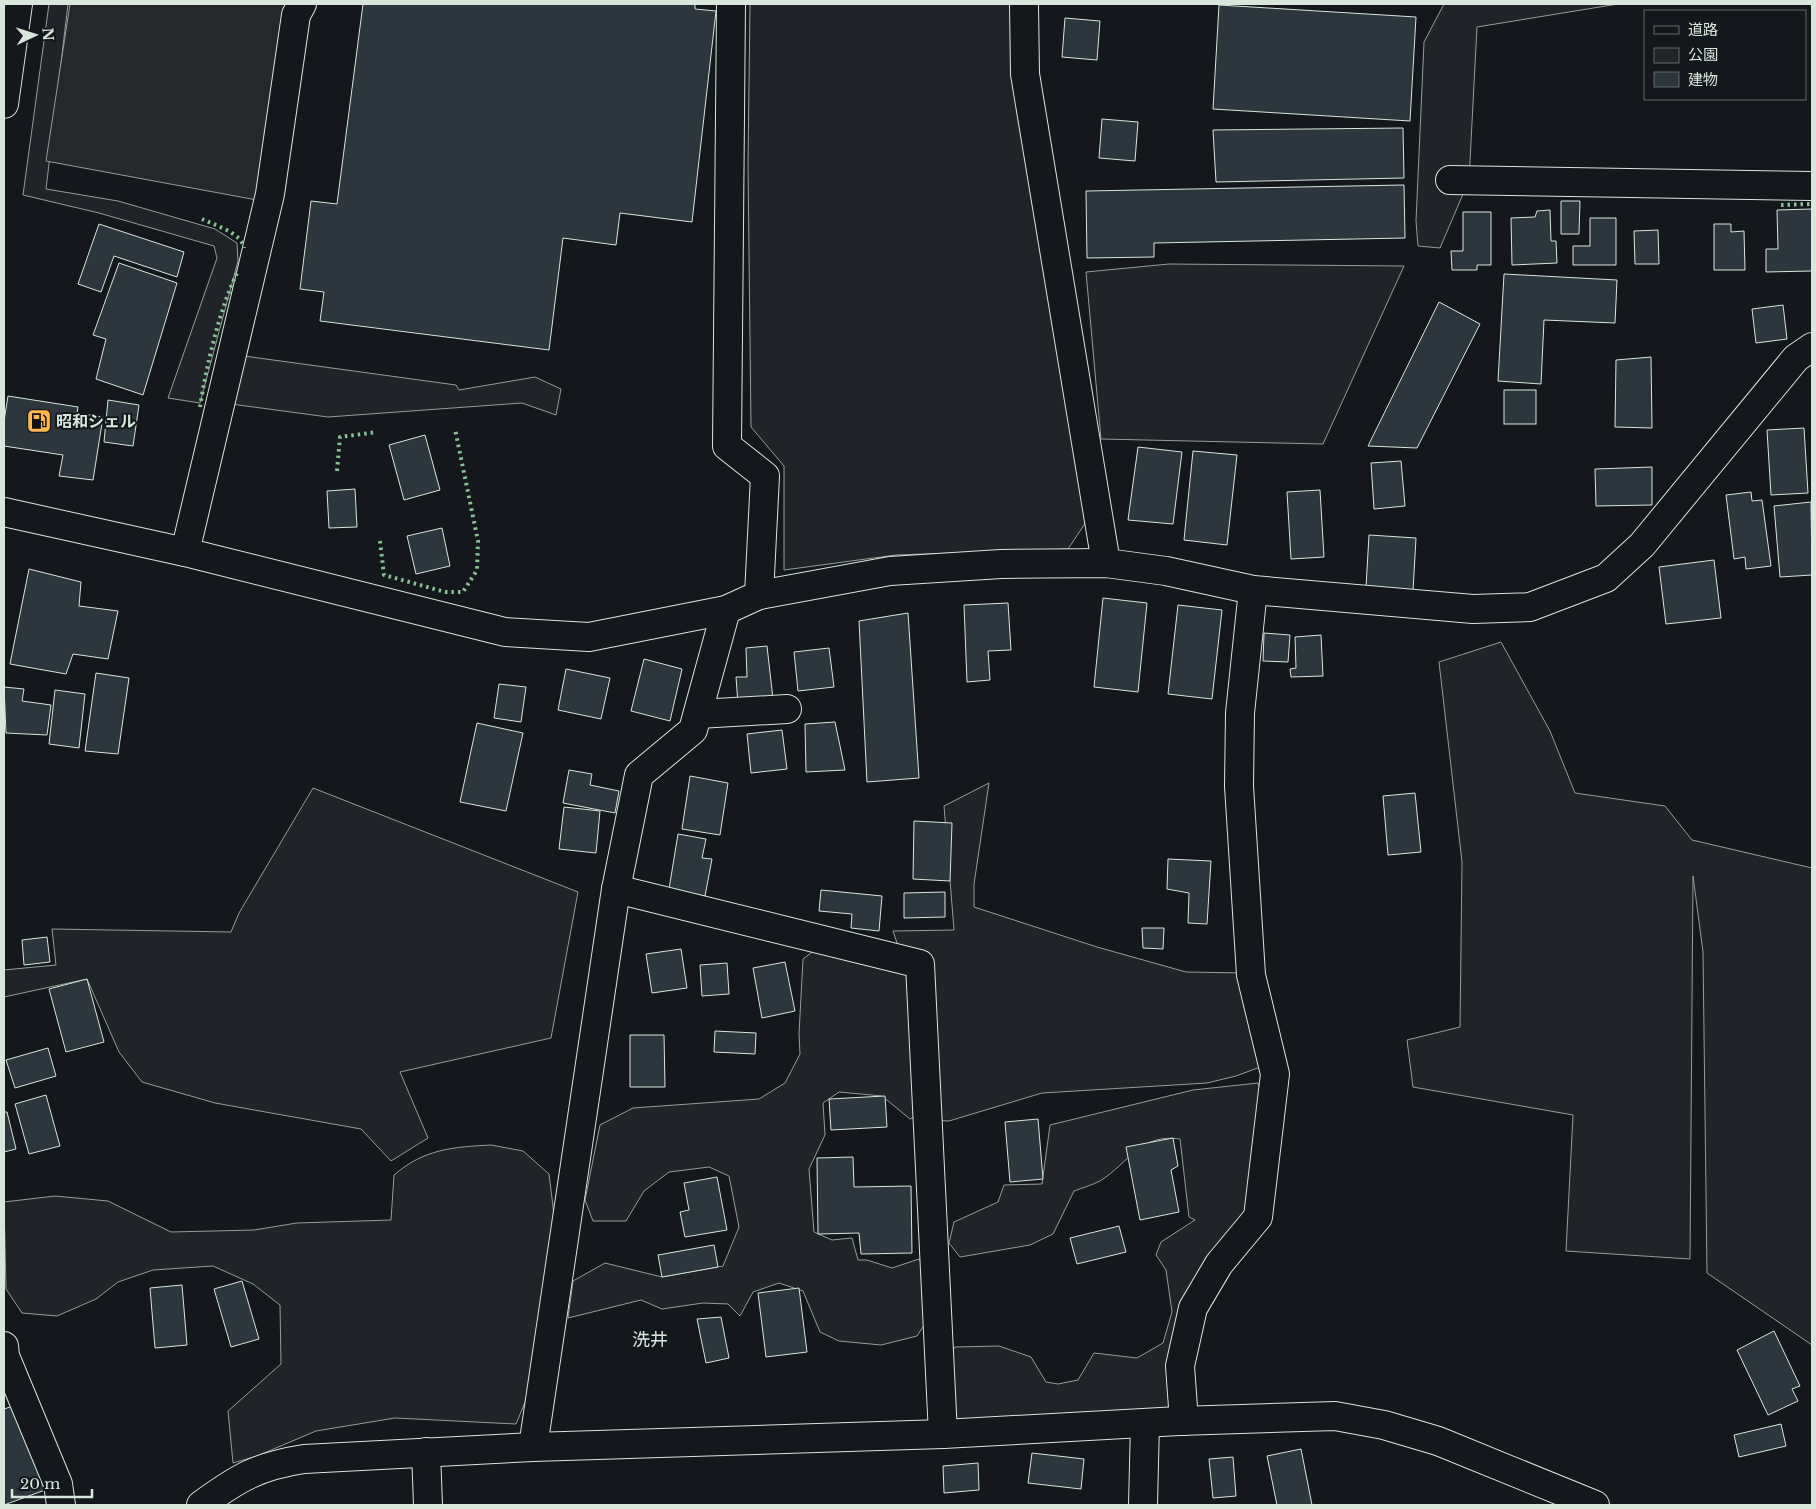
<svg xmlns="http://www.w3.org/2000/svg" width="1816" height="1509" font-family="'Libre Baskerville','Noto Sans JP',serif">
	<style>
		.green { fill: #202428; stroke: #939e99 }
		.parking { fill: #24282b; stroke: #939e99 }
		.building { fill: #2c363c; stroke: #d8e6dc }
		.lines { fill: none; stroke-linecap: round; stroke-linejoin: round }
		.minor-casing { stroke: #d8e6dc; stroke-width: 30 }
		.highway-casing { stroke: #d8e6dc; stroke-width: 30 }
		.minor { stroke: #14181c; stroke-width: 28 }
		.highway { stroke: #14181c; stroke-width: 28 }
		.hedge { stroke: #8ac095; stroke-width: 4; stroke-dasharray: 2.5 4; stroke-linecap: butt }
		.labels { text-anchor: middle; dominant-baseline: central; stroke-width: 4; stroke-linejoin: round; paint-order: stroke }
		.poi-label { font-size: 16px; font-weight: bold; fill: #d8e6dc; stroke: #14181c; text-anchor: start }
		.neighbourhood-label { font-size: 18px; fill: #d8e6dc; stroke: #14181c }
	</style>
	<rect width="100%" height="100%" fill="#14181c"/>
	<!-- green -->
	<g class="green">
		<path d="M49,4H68L46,189L118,201L215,229L237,243L238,261L200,403L168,398L217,258L214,246L99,213L23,195Z"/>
		<path d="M750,4H1011L1086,522L1068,549L896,555L784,570V466L751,427L748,165Z"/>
		<path d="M1444,4H1618L1477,27L1469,180L1440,248L1418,246L1416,221L1424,42Z"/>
		<path d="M1169,264L1404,266L1323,444L1101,439L1086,272Z"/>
		<path d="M244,356L456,385L459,390L535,377L561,389L556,415L522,403L328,417L231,404Z"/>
		<path d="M1501,642L1550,731L1575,793L1665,806L1692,840L1812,868V1345L1707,1273L1703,952L1693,876L1690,1259L1566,1251L1573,1115L1413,1087L1407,1040L1460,1027L1462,862L1439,662Z"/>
		<path d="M989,783L974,884V907L1097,947L1186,972L1247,973L1263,1066L1236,1076L1207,1083L1042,1093L949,1121L928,1120L923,1113L910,1119L882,1096L839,1092L823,1103L825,1135L809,1169L814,1232L832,1240L852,1238L858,1260H867L892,1268L919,1259L929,1274L928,1319L917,1336L881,1345L839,1341L820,1332L803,1291L779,1283L753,1292L740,1316L728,1304L703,1303L662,1309L641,1300L568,1318L573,1281L605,1263L662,1277L723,1266L739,1227L729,1176L709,1167L669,1172L644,1191L626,1221H593L585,1200L600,1125L633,1108L759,1099L785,1083L800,1054L799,1034L803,959L816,949L900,952L893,931L954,930L944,806Z"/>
		<path d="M313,788L578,892L551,1038L400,1072L428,1138L391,1161L361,1129L215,1103L142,1082L119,1052L87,979L4,997V970L56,965L52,929L231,932L239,913Z"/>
		<path d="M1258,1083L1263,1097L1260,1197L1193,1308L1179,1421L947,1437L934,1378L955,1347L999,1346L1031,1357L1046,1382L1058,1384L1078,1380L1094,1353L1137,1358L1163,1343L1172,1312L1166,1270L1156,1255L1161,1242L1195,1220L1189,1217L1180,1139C1140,1133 1129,1163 1100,1181C1092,1185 1082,1188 1074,1191L1053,1234L1030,1245L960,1257L949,1243L954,1222L998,1202L1004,1185L1042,1184L1050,1125L1193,1090Z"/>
		<path d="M491,1145L523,1151L549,1174L557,1239L538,1371L516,1424L395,1418L316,1431L257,1456L233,1463L228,1411L281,1364L280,1305L253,1284L213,1266L153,1270L118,1282L96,1299L57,1316L22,1313L6,1289L4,1202L55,1196L108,1201L171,1232L254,1230L297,1223L391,1220L394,1175C424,1149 453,1147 491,1145Z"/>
	</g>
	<!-- parking -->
	<path class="parking" d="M70,4H306L273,203L46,161Z"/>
	<!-- building -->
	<g class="building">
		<path d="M363,4H695V9L716,11L692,222L620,213L616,245L563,238L549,350L320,321L324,292L300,289L311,201L337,204Z"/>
		<path d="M1219,5L1416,17L1410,121L1213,109Z"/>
		<path d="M1065,18L1100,21L1097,60L1062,57Z"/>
		<path d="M1102,119L1138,122L1135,161L1099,158Z"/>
		<path d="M1403,128L1404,178L1216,182L1213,130Z"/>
		<path d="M1404,185L1405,238L1154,243V257L1087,258L1086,191Z"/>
		<path d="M1561,201H1580L1579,234H1561Z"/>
		<path d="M1812,209V271L1766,272V249H1778L1777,210Z"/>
		<path d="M1550,210L1551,241H1556L1557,263L1512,265L1511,218L1535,217L1537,211Z"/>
		<path d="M1463,212H1491V265H1477V270H1452L1451,251H1463Z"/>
		<path d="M1590,218H1616V265H1573V246H1590Z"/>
		<path d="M99,224L184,252L177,277L114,256L101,292L78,284Z"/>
		<path d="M1714,224H1731V232L1744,231L1745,270H1714Z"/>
		<path d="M1658,230L1659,264H1635L1634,231Z"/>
		<path d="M119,263L177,283L143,395L96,379L106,339L93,335Z"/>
		<path d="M1504,274L1617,280L1615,323L1544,320L1541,384L1498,381Z"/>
		<path d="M1439,302L1480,324L1417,448L1368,446Z"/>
		<path d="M1783,305L1787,339L1756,343L1752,309Z"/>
		<path d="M1651,357L1652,428L1615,427L1616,360Z"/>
		<rect x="1504" y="390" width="32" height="34"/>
		<path d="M8,396L78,407L77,413L103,417L93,480L59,476L63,455L4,446V421Z"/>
		<path d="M108,400L139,405L133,446L104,442Z"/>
		<path d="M1804,428L1808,493L1771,495L1767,430Z"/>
		<path d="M425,435L440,490L404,500L389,445Z"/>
		<path d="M1138,447L1182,452L1173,524L1128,520Z"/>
		<path d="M1193,451L1237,455L1227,545L1184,540Z"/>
		<path d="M1401,461L1405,506L1374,509L1371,463Z"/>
		<path d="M1652,467V505L1596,506L1595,469Z"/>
		<path d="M355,489L357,527L329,528L327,491Z"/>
		<path d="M1320,490L1324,557L1291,559L1287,492Z"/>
		<path d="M1751,492L1752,501L1762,500L1771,566L1746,569L1745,557L1734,559L1726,495Z"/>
		<path d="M1811,502L1812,575L1780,577L1774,506Z"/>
		<path d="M442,528L450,566L416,574L407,536Z"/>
		<path d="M1369,535L1416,538L1413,591L1366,587Z"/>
		<path d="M1714,560L1721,618L1666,624L1659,567Z"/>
		<path d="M29,569L81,582L79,606L118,611L108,659L73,654L66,674L10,664Z"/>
		<path d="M1103,598L1147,603L1138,692L1094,687Z"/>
		<path d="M1008,603L1011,650L988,651L990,680L967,682L964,605Z"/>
		<path d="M1178,605L1222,610L1212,699L1168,694Z"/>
		<path d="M908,613L919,778L867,782L859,621Z"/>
		<path d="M1264,633L1290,635L1288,662L1263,661Z"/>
		<path d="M1321,635L1323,676L1291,677L1290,669L1296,668L1295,637Z"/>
		<path d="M767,646L773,699L738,704L736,677H747L746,648Z"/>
		<path d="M829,648L834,687L798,691L794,652Z"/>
		<path d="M644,659L682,669L670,721L631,711Z"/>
		<path d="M566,669L610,678L601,719L558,710Z"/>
		<path d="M96,673L129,678L118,754L85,751Z"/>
		<path d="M499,684L526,687L521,722L494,718Z"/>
		<path d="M4,687L24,689L22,701L51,705L47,735L6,733Z"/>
		<path d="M55,690L85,694L79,748L49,744Z"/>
		<path d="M835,722L845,770L806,772L805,724Z"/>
		<path d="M477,723L523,733L506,811L460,802Z"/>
		<path d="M782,730L787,769L751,773L747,734Z"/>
		<path d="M569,770L592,774L590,785L619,791L615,813L563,803Z"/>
		<path d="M690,776L728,783L720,835L682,829Z"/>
		<path d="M1415,793L1421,852L1388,855L1383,796Z"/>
		<path d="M564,807L600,811L596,853L559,849Z"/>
		<path d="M914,821L952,823L950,881L913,879Z"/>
		<path d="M678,834L706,839L702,858L712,859L705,896L669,889Z"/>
		<path d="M1168,859L1211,861L1207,924L1188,923L1189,893L1167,889Z"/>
		<path d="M821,890L882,896L879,931L851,928L852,914L819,911Z"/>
		<path d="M945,892V917L904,918V893Z"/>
		<path d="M1142,928H1164L1163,949L1143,948Z"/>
		<path d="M47,937L50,962L24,965L22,940Z"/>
		<path d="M681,949L687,988L652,993L646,954Z"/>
		<path d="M785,962L795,1011L762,1018L753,968Z"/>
		<path d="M727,963L729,994L702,996L700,965Z"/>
		<path d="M87,979L104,1042L66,1052L49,989Z"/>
		<path d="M715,1031L756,1033L755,1054L714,1052Z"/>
		<path d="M630,1035H664L665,1087H630Z"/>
		<path d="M48,1048L56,1076L15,1088L6,1060Z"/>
		<path d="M46,1095L60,1146L29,1154L15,1104Z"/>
		<path d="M885,1096L887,1127L831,1130L829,1099Z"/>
		<path d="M4,1112H7L16,1149L4,1152Z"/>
		<path d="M1038,1119L1043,1179L1010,1182L1005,1122Z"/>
		<path d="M1173,1138L1178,1166L1171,1170L1179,1212L1140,1220L1126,1147Z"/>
		<path d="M853,1157L854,1187L911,1186L912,1253L861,1254L859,1233L818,1234L817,1158Z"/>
		<path d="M717,1177L727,1230L685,1237L680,1212L689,1210L684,1183Z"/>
		<path d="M1119,1226L1126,1252L1077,1264L1070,1238Z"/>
		<path d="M714,1245L718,1267L662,1277L658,1255Z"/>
		<path d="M242,1281L259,1339L231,1347L214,1289Z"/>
		<path d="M182,1285L187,1345L155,1348L150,1288Z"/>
		<path d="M799,1288L807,1352L766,1357L758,1293Z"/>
		<path d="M721,1317L729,1358L706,1363L697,1319Z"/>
		<path d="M1774,1331L1800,1386L1792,1389L1798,1401L1768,1415L1737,1350Z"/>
		<path d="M13,1406L45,1490L4,1505V1409Z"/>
		<path d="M1781,1424L1786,1446L1739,1457L1734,1435Z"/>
		<path d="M1301,1449L1312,1505H1277L1267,1456Z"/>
		<path d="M1032,1453L1084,1459L1081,1489L1028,1483Z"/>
		<path d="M1233,1457L1236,1496L1213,1498L1209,1459Z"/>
		<path d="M978,1463L979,1490L944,1493L943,1466Z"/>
	</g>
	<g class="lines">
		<defs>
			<g id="minor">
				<path d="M731,4L727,446L765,476L759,595"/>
				<path d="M1024,4L1025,74L1106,563"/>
				<path d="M1450,180L1812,186"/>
				<path d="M4,512L185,552L505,632L589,637L726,610L759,595L890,571L1001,564L1106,563L1166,571L1253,590L1473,609L1530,607L1606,578L1642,545L1796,358L1812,347"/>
				<path d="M185,552L270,194L296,15L302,4"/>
				<path d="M698,714L787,709"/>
				<path d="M616,889L920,964L943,1434"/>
				<path d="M4,1346L5,1356L58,1484L61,1505"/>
				<path d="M1184,1421L1180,1366L1193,1308L1219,1264L1258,1217L1275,1074L1251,975L1239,786L1240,713L1253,590"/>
				<path d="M533,1447L616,889L639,775L693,730L726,610"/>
				<path d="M426,1452L428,1505"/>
				<path d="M201,1505C238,1478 258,1466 304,1459L533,1447L943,1434L1179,1421L1335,1416L1384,1425L1438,1441L1595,1505"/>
				<path d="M1143,1505L1145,1423"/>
			</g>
			<path id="highway" d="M4,104L18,4"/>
		</defs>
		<!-- minor casing -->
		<use href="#minor" class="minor-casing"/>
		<!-- highway casing -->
		<use href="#highway" class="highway-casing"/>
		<!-- minor -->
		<use href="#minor" class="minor"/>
		<!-- highway -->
		<use href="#highway" class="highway"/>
		<!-- hedge -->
		<g class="hedge">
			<path d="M1781,205L1812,204"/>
			<path d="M202,219C214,225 242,233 244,248"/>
			<path d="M200,407C206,367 220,307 238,271"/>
			<path d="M337,471L340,437L377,432"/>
			<path d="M380,541L384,575L445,592H463L477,570L478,541L455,429"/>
		</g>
	</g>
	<!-- icons -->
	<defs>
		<symbol id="fuel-square" viewBox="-11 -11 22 22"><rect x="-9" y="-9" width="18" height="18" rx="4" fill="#ffb74d" stroke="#14181c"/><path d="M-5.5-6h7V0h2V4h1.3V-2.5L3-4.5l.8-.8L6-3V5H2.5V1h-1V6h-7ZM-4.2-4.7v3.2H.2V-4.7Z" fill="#111"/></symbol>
	</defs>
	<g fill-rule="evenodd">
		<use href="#fuel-square" x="25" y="407" width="28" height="28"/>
	</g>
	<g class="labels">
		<!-- poi labels -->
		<g class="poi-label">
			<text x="56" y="421">昭和シェル</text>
		</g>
		<!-- neighbourhood labels -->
		<g class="neighbourhood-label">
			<text x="650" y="1340">洗井</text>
		</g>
	</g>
	<!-- border -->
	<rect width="1816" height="1509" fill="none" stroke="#d8e6dc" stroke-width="10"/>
	<!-- legend -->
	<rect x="1644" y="10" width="162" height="90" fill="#14181c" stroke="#626a69"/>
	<rect x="1654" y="26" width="25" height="8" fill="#14181c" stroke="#626a69"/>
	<text x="1688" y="35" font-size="15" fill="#d8e6dc">道路</text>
	<rect x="1654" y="48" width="25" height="15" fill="#202428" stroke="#626a69"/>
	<text x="1688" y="60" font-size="15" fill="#d8e6dc">公園</text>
	<rect x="1654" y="72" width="25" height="15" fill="#2c363c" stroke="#626a69"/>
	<text x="1688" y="85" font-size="15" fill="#d8e6dc">建物</text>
	<!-- north arrow -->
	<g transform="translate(35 35) rotate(86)" stroke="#14181c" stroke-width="4" paint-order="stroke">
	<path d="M0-4L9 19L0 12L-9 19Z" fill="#d8e6dc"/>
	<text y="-8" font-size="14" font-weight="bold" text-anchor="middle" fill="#d8e6dc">N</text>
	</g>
	<!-- scale -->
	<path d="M12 1489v8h80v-8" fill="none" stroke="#d8e6dc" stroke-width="2.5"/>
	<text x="20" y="1489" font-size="15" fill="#d8e6dc" stroke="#14181c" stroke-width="4" paint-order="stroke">20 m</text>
</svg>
